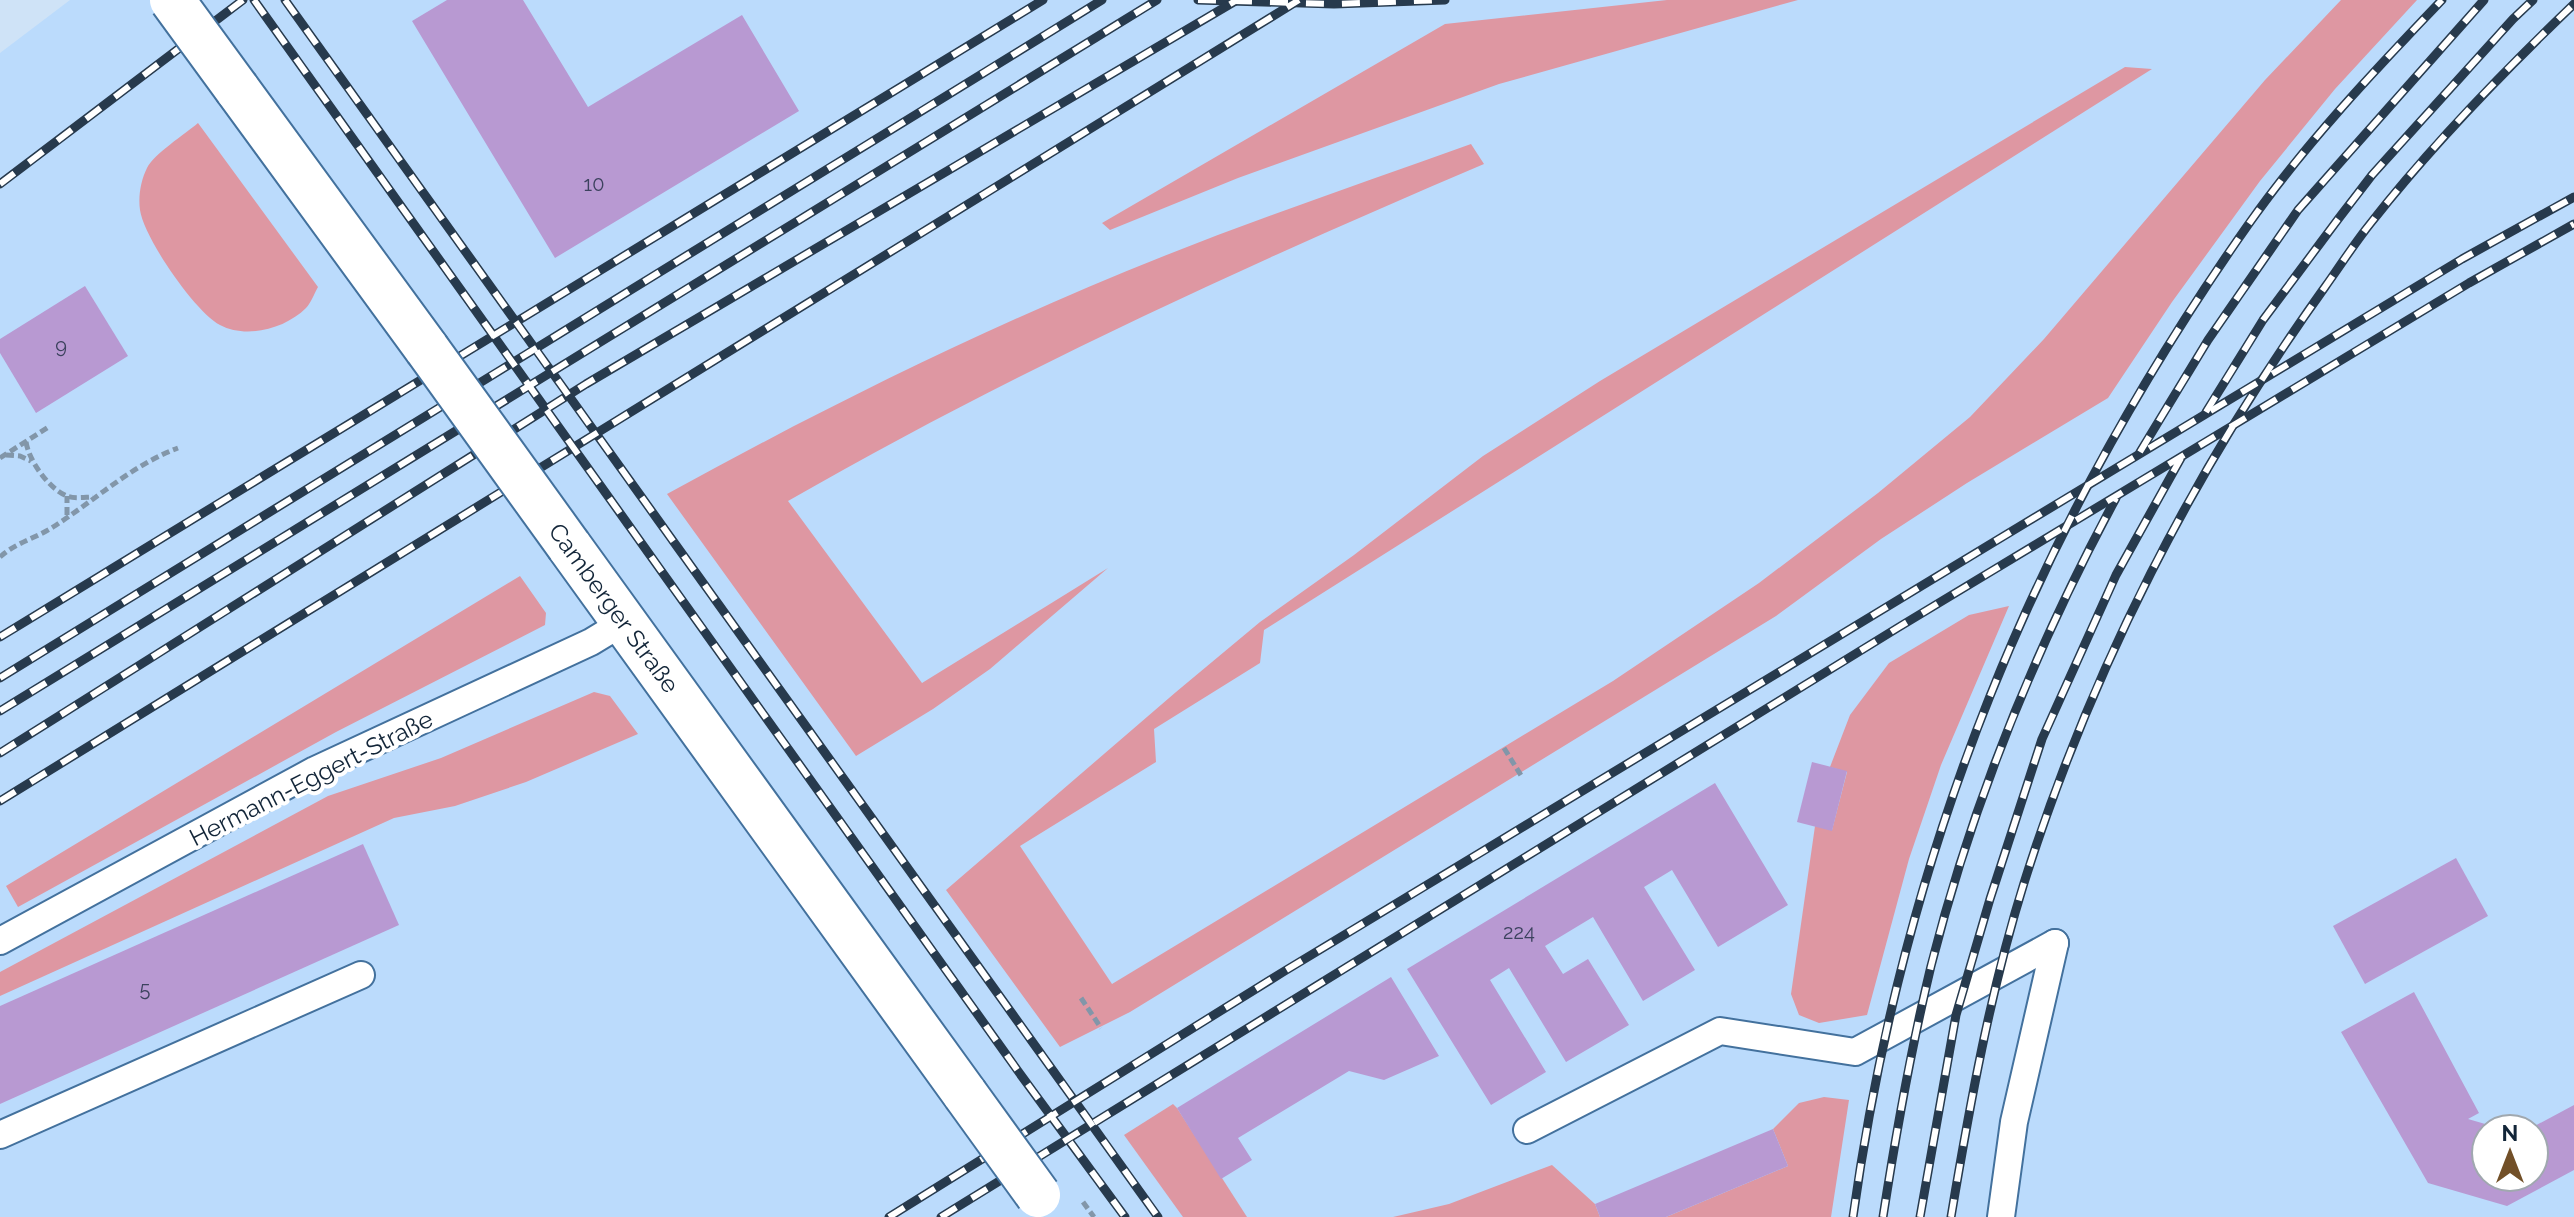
<svg xmlns="http://www.w3.org/2000/svg" width="2574" height="1217" font-family="Raleway,sans-serif">
	<style>
		.built { fill: #bbdbfc; fill-rule: evenodd }
		.green { fill: #de97a2 }
		.building { fill: #b899d2 }
		.lines { fill: none; stroke-linecap: round; stroke-linejoin: round }
		.service-casing { stroke: #43719d; stroke-width: 30 }
		.tertiary-casing { stroke: #43719d; stroke-width: 48 }
		.path { stroke: #8296a9; stroke-width: 5; stroke-dasharray: 8 4; stroke-linecap: butt }
		.service { stroke: #fff; stroke-width: 26 }
		.tertiary { stroke: #fff; stroke-width: 44 }
		.rail-casing { stroke: #273a4d; stroke-width: 9 }
		.rail { stroke: #fff; stroke-width: 6; stroke-dasharray: 18; stroke-linecap: butt }
		.tertiary-bridge-casing { stroke: #43719d; stroke-width: 48; stroke-linecap: butt }
		.tertiary-bridge { stroke: #fff; stroke-width: 44 }
		.labels { text-anchor: middle; dominant-baseline: central; stroke-width: 8; stroke-linejoin: round; paint-order: stroke }
		.number-label { font-size: 20px; fill: #3c425e }
		.street-label { font-size: 24px; fill: #122538; stroke: #fff }
	</style>
	<rect width="100%" height="100%" fill="#cfe3f7"/>
	<!-- built -->
	<path class="built" d="M70,0H2574V1217H0V53ZM2486,1129H2534V1177H2486Z"/>
	<!-- green -->
	<g class="green">
		<path d="M1667,0H1798L1499,84L1238,178L1110,230L1102,223L1445,24Z"/>
		<path d="M2341,0H2417L2335,89L2260,181L2172,302L2108,398L1967,483L1881,539L1776,616L1130,1012L1060,1047L946,890L1176,692L1260,622L1354,555L1483,456L1600,381L2125,67L2152,69L1264,630L1260,663L1154,729L1156,762L1020,846L1112,984L1613,681L1759,583L1878,493L1970,417L2044,339L2265,80Z"/>
		<path d="M198,123L318,287C314,294 311,303 306,308C285,329 246,339 220,325C195,312 144,238 140,210C138,196 141,180 147,168C154,154 185,134 198,123Z"/>
		<path d="M1471,144L1484,164C1247,265 1012,372 788,501L922,683L1108,568L990,669L933,709L856,756L667,494C827,406 993,324 1164,256C1265,216 1368,181 1471,144Z"/>
		<path d="M520,576L546,613L545,625L336,732L18,907L6,886Z"/>
		<path d="M2009,606L1941,765L1909,859L1867,1015L1819,1023L1799,1015L1791,994L1815,826L1832,830L1847,772L1830,767L1850,715L1889,663L1969,615Z"/>
		<path d="M594,692L610,696L638,734L526,782L455,806L394,818L0,996V972L328,796L441,758Z"/>
		<path d="M1824,1097L1849,1100L1831,1217H1666L1788,1166L1773,1129L1799,1103Z"/>
		<path d="M1173,1104L1177,1108L1247,1217H1183L1124,1135Z"/>
		<path d="M1552,1165L1595,1204L1600,1217H1393L1449,1204Z"/>
	</g>
	<!-- building -->
	<g class="building">
		<path d="M447,0H523L588,107L742,15L799,111L555,258L412,21Z"/>
		<path d="M85,286L128,356L36,413L0,353V339Z"/>
		<path d="M1812,762L1847,771L1832,831L1797,822Z"/>
		<path d="M1715,783L1788,905L1718,947L1672,870L1644,887L1695,970L1643,1001L1593,917L1545,946L1563,974L1588,959L1629,1025L1566,1062L1509,968L1490,980L1546,1072L1491,1105L1407,969Z"/>
		<path d="M363,844L399,925L0,1104V1006Z"/>
		<path d="M2456,858L2488,916L2365,984L2333,926Z"/>
		<path d="M1391,977L1439,1056L1384,1080L1349,1071L1238,1138L1252,1160L1221,1179L1177,1108Z"/>
		<path d="M2414,992L2479,1113L2468,1119L2499,1128L2486,1129V1177H2534V1129H2529L2574,1105V1170L2507,1206L2428,1183L2341,1032Z"/>
		<path d="M1773,1129L1788,1166L1666,1217H1600L1595,1204Z"/>
	</g>
	<g class="lines">
		<defs>
			<g id="service">
				<path d="M0,941L315,770L591,642L624,622"/>
				<path d="M1527,1130L1720,1031L1855,1052L2055,943"/>
				<path d="M0,1135L361,975"/>
				<path d="M2001,1217L2014,1122L2055,943"/>
			</g>
			<g id="tertiary">
				<path d="M237,89L427,349"/>
				<path d="M569,546L965,1094"/>
			</g>
		</defs>
		<!-- service casing -->
		<use href="#service" class="service-casing"/>
		<!-- tertiary casing -->
		<use href="#tertiary" class="tertiary-casing"/>
		<!-- path -->
		<g class="path">
			<path d="M26,442C29,461 49,489 67,496C74,499 86,497 93,497"/>
			<path d="M6,455L20,456L31,461"/>
			<path d="M0,458L50,426"/>
			<path d="M67,515V496"/>
			<path d="M0,557C15,543 36,538 53,527C94,501 132,465 178,448"/>
			<path d="M1504,748L1522,777"/>
			<path d="M1081,998L1101,1028"/>
			<path d="M1083,1202L1094,1217"/>
		</g>
		<!-- service -->
		<use href="#service" class="service"/>
		<!-- tertiary -->
		<use href="#tertiary" class="tertiary"/>
		<defs>
			<g id="rail">
				<path d="M254,0L1018,1071L1125,1217"/>
				<path d="M285,0L1158,1217"/>
				<path d="M1198,0L1334,4L1445,0"/>
				<path d="M0,184L243,0"/>
				<path d="M2206,412L2263,320L2339,218L2372,175L2513,19L2533,0"/>
				<path d="M2140,452L2208,340L2298,210L2484,0"/>
				<path d="M0,637L1043,0"/>
				<path d="M0,678L1102,0"/>
				<path d="M0,711L1157,0"/>
				<path d="M0,753L586,384L1237,0"/>
				<path d="M0,801L1299,0"/>
				<path d="M889,1217L1283,972L2462,259L2574,197"/>
				<path d="M941,1217L1899,627L2469,283L2574,224"/>
				<path d="M1853,1217C1904,849 2035,528 2248,225C2305,144 2374,71 2442,0"/>
				<path d="M1883,1217C1896,1133 1911,1049 1931,966C1972,804 2037,645 2116,498"/>
				<path d="M1920,1217L1956,1015L1990,899L2042,739L2116,575L2181,458"/>
				<path d="M1951,1217C1970,1104 1990,992 2024,883C2091,670 2195,468 2325,287C2340,266 2354,244 2370,224C2431,146 2502,73 2574,4"/>
			</g>
		</defs>
		<!-- rail casing -->
		<use href="#rail" class="rail-casing"/>
		<!-- rail -->
		<use href="#rail" class="rail"/>
		<defs>
			<g id="tertiary-bridge">
				<path d="M172,0L237,89"/>
				<path d="M427,349L569,546"/>
				<path d="M965,1094L1038,1195"/>
			</g>
		</defs>
		<!-- tertiary-bridge casing -->
		<use href="#tertiary-bridge" class="tertiary-bridge-casing"/>
		<!-- tertiary-bridge -->
		<use href="#tertiary-bridge" class="tertiary-bridge"/>
	</g>
	<g class="labels">
		<!-- number labels -->
		<g class="number-label">
			<text x="594" y="184">10</text>
			<text x="61" y="346">9</text>
			<text x="1519" y="932">224</text>
			<text x="145" y="989">5</text>
		</g>
		<!-- street labels -->
		<g class="street-label">
			<text transform="translate(614 608) rotate(54)">Camberger Straße</text>
			<text transform="translate(311 778) rotate(-27)">Hermann-Eggert-Straße</text>
		</g>
	</g>
	<!-- north arrow -->
	<g transform="translate(2510 1153)"><circle r="38" fill="#ffffff" stroke="#a0a8af" stroke-width="2"/>
	<path d="M0-6L14 30L0 20L-14 30Z" fill="#725028"/>
	<text y="-12" font-size="22" font-weight="bold" text-anchor="middle" fill="#122538">N</text>
	</g>
</svg>
